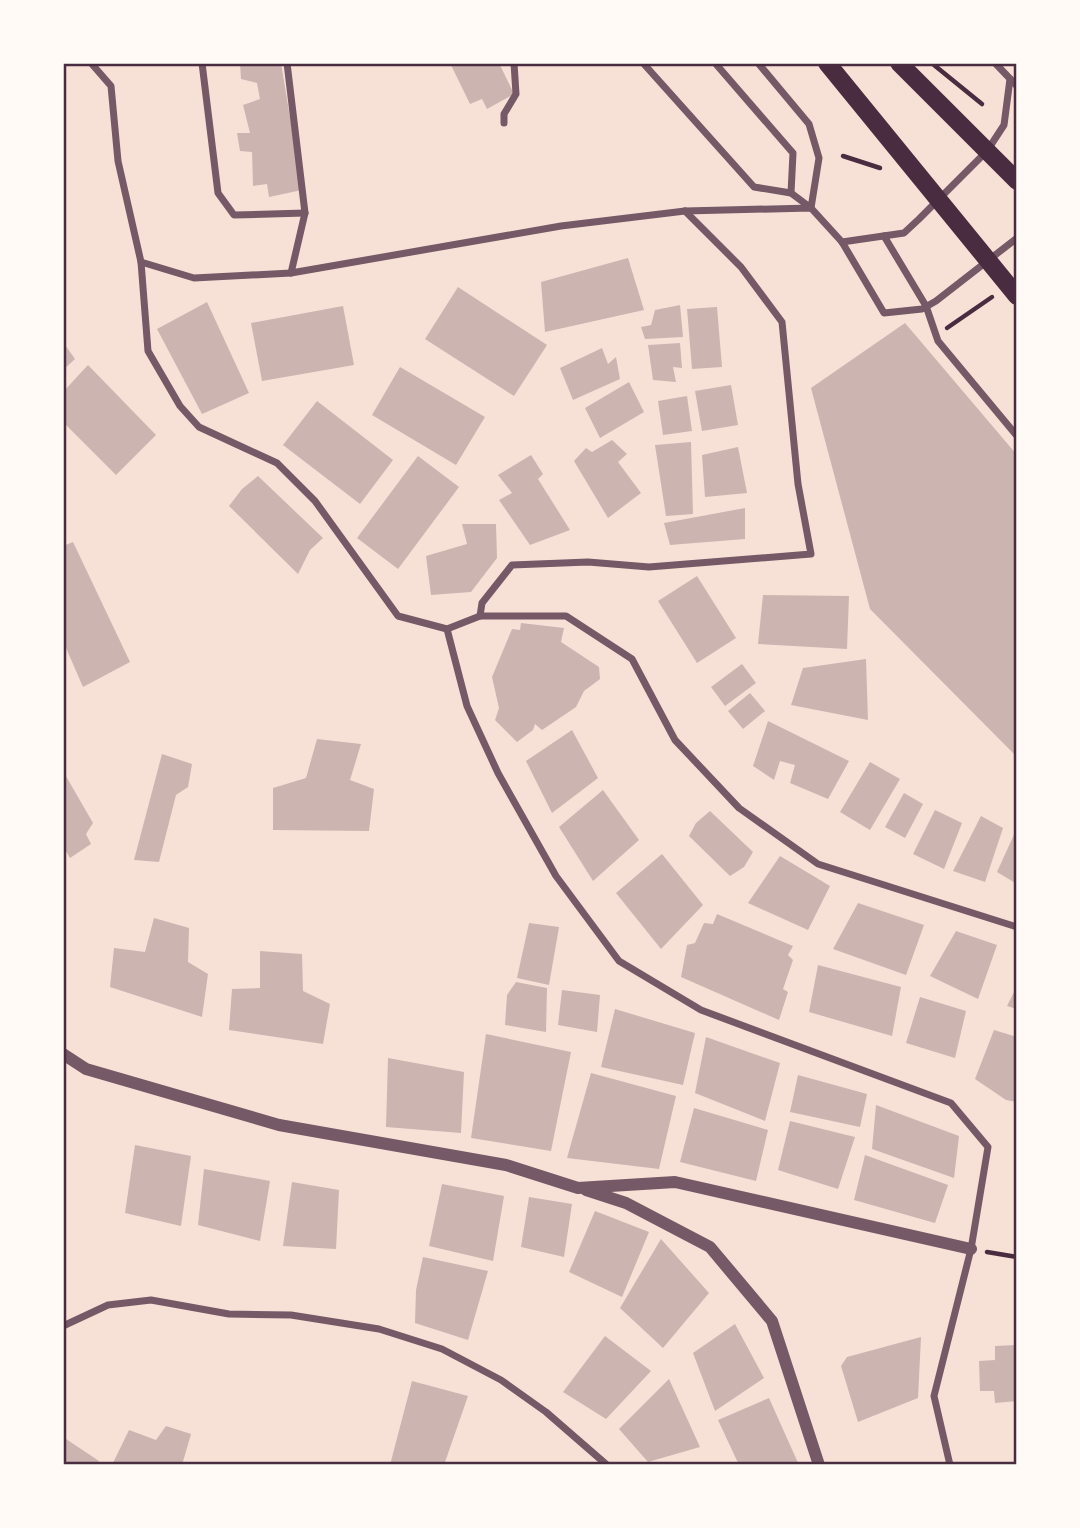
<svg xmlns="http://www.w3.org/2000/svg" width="1080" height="1528" font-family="'Fira Sans Condensed',sans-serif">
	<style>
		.building { fill: #ccb4b1 }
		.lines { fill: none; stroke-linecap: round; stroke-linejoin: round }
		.path { stroke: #4a2c40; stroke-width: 4.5 }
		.minor { stroke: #755966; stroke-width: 7 }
		.tertiary { stroke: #755966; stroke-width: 12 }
		.trunk { stroke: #4a2c40; stroke-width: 18 }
		.neatline { fill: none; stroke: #4a2c40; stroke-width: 2.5 }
	</style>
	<rect width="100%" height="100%" fill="#f7e1d7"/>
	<!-- building -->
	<g class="building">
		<path d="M240,63H281L302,190L269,197L267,184L253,186L252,152L240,151L237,133H250L243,105L260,99L257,83L241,79Z"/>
		<path d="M450,63H499L514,94L487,109L482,99L470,104Z"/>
		<path d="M628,258L644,310L545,332L541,282Z"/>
		<path d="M458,287L547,345L514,396L425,339Z"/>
		<path d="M207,302L249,393L202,414L157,329Z"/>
		<path d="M680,305L683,337L645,339L641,327L651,325L655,310Z"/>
		<path d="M343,306L354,365L262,381L251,323Z"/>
		<path d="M717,307L722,367L692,369L687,309Z"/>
		<path d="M905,323L1017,455V757L870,609L811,388Z"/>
		<path d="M63,342L75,359L63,370Z"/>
		<path d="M680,343L682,368L673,367L676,382L653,380L648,345Z"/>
		<path d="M602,348L608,364L616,357L620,379L573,400L560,368Z"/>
		<path d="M88,365L156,435L116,475L63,422V392Z"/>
		<path d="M400,367L485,417L456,465L372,415Z"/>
		<path d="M629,382L644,412L600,438L585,408Z"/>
		<path d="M731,385L738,425L702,431L695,391Z"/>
		<path d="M687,396L692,431L663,435L658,401Z"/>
		<path d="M317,401L393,460L360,504L283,445Z"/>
		<path d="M612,440L627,454L618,462L641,493L608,518L574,461L586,448L592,452Z"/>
		<path d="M691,442L693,514L666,516L655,445Z"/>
		<path d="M738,447L747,493L705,497L702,455Z"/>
		<path d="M531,455L543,474L538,479L570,530L530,545L499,500L512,493L498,475Z"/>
		<path d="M418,456L459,487L398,569L357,538Z"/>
		<path d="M258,476L323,538L310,550L298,574L229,506L242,489Z"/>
		<path d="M745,508V539L670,545L664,523Z"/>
		<path d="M462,524H496L497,558L471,592L431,595L426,556L467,544Z"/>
		<path d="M73,542L130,662L83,687L63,641V546Z"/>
		<path d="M697,576L736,638L697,663L658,601Z"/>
		<path d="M763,595L849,596L847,649L758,644Z"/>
		<path d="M521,623L564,628L561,642L599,667L600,679L584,691L576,707L542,730L535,724L533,730L517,742L495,720L499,708L492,677L512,629L520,630Z"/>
		<path d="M866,659L868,720L791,705L803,668Z"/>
		<path d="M742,664L756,683L725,706L711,687Z"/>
		<path d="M750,693L765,711L743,729L728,711Z"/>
		<path d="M768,721L849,761L828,799L790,783L795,765L780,761L774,780L753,766Z"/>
		<path d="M572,730L598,778L552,813L526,761Z"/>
		<path d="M317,739L361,744L350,780L374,789L369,831L273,830V788L306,778Z"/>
		<path d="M162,754L192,764L188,787L176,795L159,862L134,860Z"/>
		<path d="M870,762L900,779L870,830L840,812Z"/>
		<path d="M63,771L93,823L86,834L91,844L70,858L63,846Z"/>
		<path d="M603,790L639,840L593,881L559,827Z"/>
		<path d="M904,793L923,804L905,838L885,827Z"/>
		<path d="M935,810L962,823L944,869L913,854Z"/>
		<path d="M710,811L753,852L744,867L730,876L689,836L696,823Z"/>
		<path d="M981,816L1003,828L985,882L953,871Z"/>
		<path d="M1017,828V884L997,872Z"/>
		<path d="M662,854L703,905L661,949L616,893Z"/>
		<path d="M780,856L830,886L808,930L748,903Z"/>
		<path d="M858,903L924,925L906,975L833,949Z"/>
		<path d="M717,914L793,946L788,955L793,960L783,989L788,992L779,1020L681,977L687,945L695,943L704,923L713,924Z"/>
		<path d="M154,918L189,928L188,962L208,974L202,1017L110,987L114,948L145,952Z"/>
		<path d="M529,923L559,927L549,985L517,978Z"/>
		<path d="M956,931L997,945L978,999L930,976Z"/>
		<path d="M260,951L302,954L303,991L330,1004L323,1044L229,1030L232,989L260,988Z"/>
		<path d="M818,965L901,987L892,1036L809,1012Z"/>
		<path d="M516,982L547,988L546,1032L505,1025L507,995Z"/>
		<path d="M1017,986V1009L1007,1006Z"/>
		<path d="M562,990L600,995L597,1032L558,1025Z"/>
		<path d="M920,997L966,1011L955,1058L906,1043Z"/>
		<path d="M615,1009L695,1033L683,1085L601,1067Z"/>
		<path d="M994,1030L1017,1037V1102L1006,1100L975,1079Z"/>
		<path d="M486,1034L571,1052L551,1151L471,1138Z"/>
		<path d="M706,1037L780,1063L765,1121L695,1093Z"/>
		<path d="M388,1058L464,1072L461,1133L386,1127Z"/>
		<path d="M591,1073L676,1096L659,1169L567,1158Z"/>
		<path d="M798,1075L867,1094L860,1127L790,1112Z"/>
		<path d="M876,1105L959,1136L954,1178L872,1149Z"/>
		<path d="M694,1108L768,1130L756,1181L680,1162Z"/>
		<path d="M790,1121L855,1137L838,1189L778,1170Z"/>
		<path d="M135,1145L191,1156L181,1226L125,1213Z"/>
		<path d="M865,1155L948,1185L935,1223L854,1200Z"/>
		<path d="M204,1169L270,1181L260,1241L198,1225Z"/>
		<path d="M292,1182L339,1190L336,1249L283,1246Z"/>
		<path d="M442,1184L504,1196L493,1261L429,1246Z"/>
		<path d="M529,1197L572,1204L564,1257L521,1247Z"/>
		<path d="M595,1211L649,1232L622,1297L569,1272Z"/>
		<path d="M661,1239L709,1293L663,1348L620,1308Z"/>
		<path d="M423,1257L488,1271L468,1340L415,1323L416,1290Z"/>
		<path d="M735,1324L764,1378L715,1411L693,1353Z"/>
		<path d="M605,1336L651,1371L606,1419L563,1392Z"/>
		<path d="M921,1337L918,1398L858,1422L841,1366L847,1357Z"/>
		<path d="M1017,1345V1401L995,1403L994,1391H980L979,1361L995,1360V1346Z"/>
		<path d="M669,1379L700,1447L648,1462L619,1429Z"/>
		<path d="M412,1381L468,1396L444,1465H390Z"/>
		<path d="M769,1398L799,1465H739L718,1420Z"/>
		<path d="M166,1426L191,1434L182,1465H112L129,1430L156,1440Z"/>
		<path d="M63,1437L99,1461L96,1465H63Z"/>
	</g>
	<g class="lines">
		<!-- path -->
		<g class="path">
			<path d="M934,65L982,104"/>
			<path d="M843,156L880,168"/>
			<path d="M947,328L992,297"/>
			<path d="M987,1252L1017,1257"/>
		</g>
		<!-- minor -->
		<g class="minor">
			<path d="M91,63L111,86L118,161L141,262L194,278L291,273L561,226L685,211L811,208L842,242L884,313L922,309L936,301L1017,238"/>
			<path d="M202,63L218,193L234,215L305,213"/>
			<path d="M287,63L305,213L291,273"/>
			<path d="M643,63L754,187L791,193L811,208L819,158L809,124L758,63"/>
			<path d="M715,63L793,153L791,193"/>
			<path d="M995,63L1017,86"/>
			<path d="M504,123V114L516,94L514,63"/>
			<path d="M884,236L926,306L938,341L1017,436"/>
			<path d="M842,242L904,233L919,219L987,151L1004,125L1010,79"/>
			<path d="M141,262L148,351L180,406L199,427L277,463L315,501L398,616L447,629L467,706L498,773L556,876L619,961L701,1010L951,1103L988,1147L971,1249L934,1396L950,1465"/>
			<path d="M480,616L482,603L512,565L588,562L649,567L811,554L798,484L782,322L741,267L685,211"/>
			<path d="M447,629L480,616H566L632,659L675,740L739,808L818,864L1017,927"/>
			<path d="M63,1326L108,1305L151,1300L229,1314L291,1315L379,1329L442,1349L501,1380L546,1412L607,1465"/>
		</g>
		<!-- tertiary -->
		<g class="tertiary">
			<path d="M63,1054L86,1069L279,1125L506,1165L578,1188L675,1182L971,1249"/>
			<path d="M586,1190L626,1203L710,1247L772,1321L819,1465"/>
		</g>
		<!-- trunk -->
		<g class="trunk">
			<path d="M827,63L1017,296"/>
			<path d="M899,63L1017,181"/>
		</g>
	</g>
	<!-- border -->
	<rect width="1080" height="1528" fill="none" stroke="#fffaf5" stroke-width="130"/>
	<rect x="65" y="65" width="950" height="1398" class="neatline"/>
</svg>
